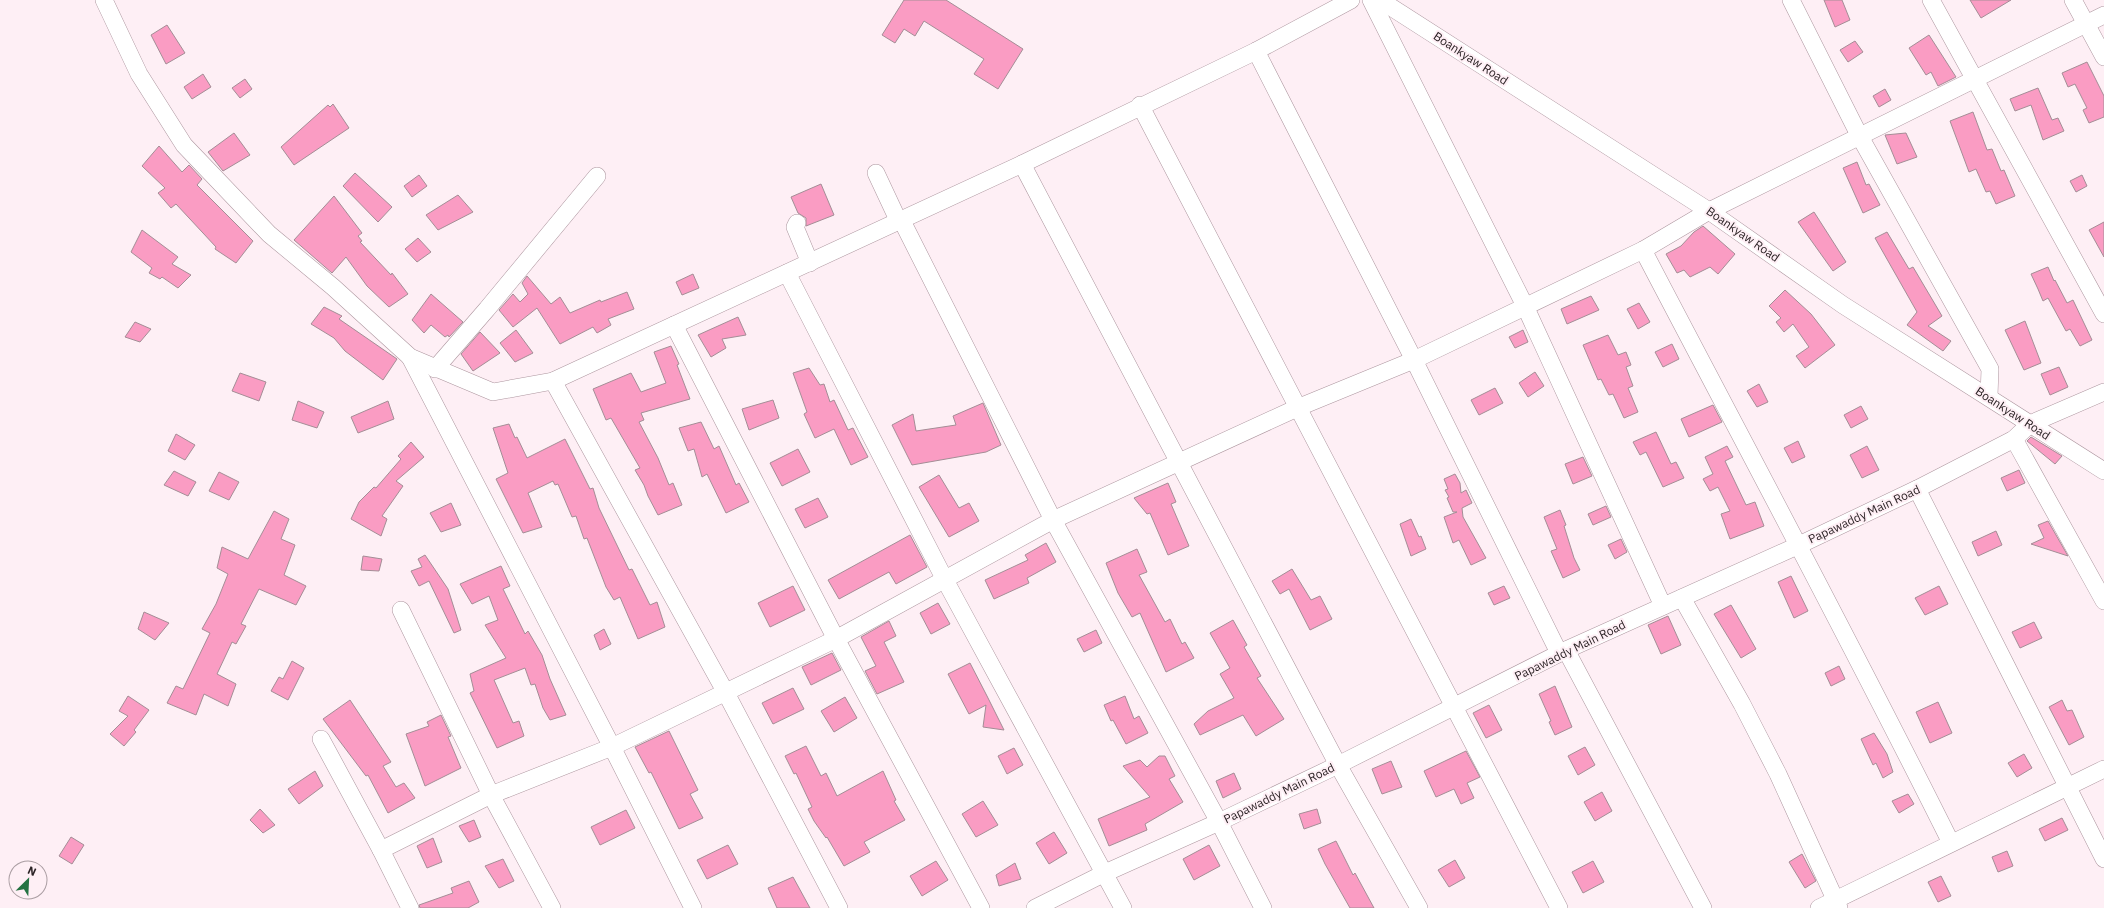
<svg xmlns="http://www.w3.org/2000/svg" width="2104" height="908" font-family="'IBM Plex Sans',sans-serif">
	<style>
		.building { fill: #fa9cc3; stroke: #a48d96 }
		.lines { fill: none; stroke-linecap: round; stroke-linejoin: round }
		.minor-casing { stroke: #ad969f; stroke-width: 18 }
		.minor { stroke: #fff; stroke-width: 17 }
		.labels { text-anchor: middle; dominant-baseline: central; stroke-width: 4; stroke-linejoin: round; paint-order: stroke }
		.street-label { font-size: 12px; fill: #2b2225; stroke: #feeff5 }
	</style>
	<rect width="100%" height="100%" fill="#feeff5"/>
	<!-- building -->
	<g class="building">
		<path d="M904,0H946L1023,49L998,89L974,74L984,59L924,21L915,36L904,29L895,43L882,35Z"/>
		<path d="M1824,0H1842L1850,20L1835,27Z"/>
		<path d="M1970,0H2011L1981,18Z"/>
		<path d="M167,25L185,53L166,64L151,35Z"/>
		<path d="M1929,35L1956,77L1938,86L1931,72L1926,75L1909,48Z"/>
		<path d="M1855,41L1863,52L1848,62L1840,50Z"/>
		<path d="M2087,62L2104,96V117L2089,123L2083,110L2087,108L2075,84L2068,87L2062,73Z"/>
		<path d="M203,74L211,87L192,99L184,87Z"/>
		<path d="M245,79L252,89L240,98L232,88Z"/>
		<path d="M2038,88L2052,120L2058,118L2064,131L2043,140L2031,105L2015,111L2010,99Z"/>
		<path d="M1885,89L1891,100L1879,107L1873,96Z"/>
		<path d="M333,104L349,128L294,165L281,147L328,105L330,107Z"/>
		<path d="M1973,112L1987,150L1992,149L2001,171L2004,170L2015,196L1996,204L1990,191L1986,192L1976,169L1969,172L1950,121Z"/>
		<path d="M234,133L250,155L223,171L208,152Z"/>
		<path d="M1906,133L1917,157L1897,164L1885,135Z"/>
		<path d="M159,146L182,172L189,165L202,179L197,185L253,241L236,263L215,249L216,247L176,204L171,208L158,193L165,188L142,166Z"/>
		<path d="M1857,162L1866,185L1869,184L1880,205L1863,213L1843,168Z"/>
		<path d="M355,173L392,207L378,222L343,186Z"/>
		<path d="M419,175L427,186L412,197L404,186Z"/>
		<path d="M2082,175L2087,186L2076,192L2070,181Z"/>
		<path d="M821,184L834,215L806,226V218L798,213L791,197Z"/>
		<path d="M458,195L473,212L438,230L426,215Z"/>
		<path d="M334,196L362,233L358,236L362,241L360,242L391,275L392,273L408,294L389,307L367,286L346,257L332,273L294,240Z"/>
		<path d="M1814,212L1846,262L1833,271L1798,222Z"/>
		<path d="M2104,222V257L2089,230Z"/>
		<path d="M1703,226L1735,254L1718,274L1710,267L1690,277L1684,270L1677,273L1666,254L1681,246L1694,232Z"/>
		<path d="M142,230L178,257L172,264L191,275L178,288L162,277L160,279L149,273L152,268L131,252Z"/>
		<path d="M1887,232L1909,269L1913,267L1942,316L1928,326L1951,341L1943,351L1907,325L1917,312L1875,238Z"/>
		<path d="M418,238L431,252L417,262L405,249Z"/>
		<path d="M2048,267L2054,281L2055,280L2067,303L2073,300L2092,340L2080,346L2070,329L2066,331L2048,298L2043,301L2038,289L2031,274Z"/>
		<path d="M693,274L699,288L682,295L676,282Z"/>
		<path d="M527,276L551,304L560,297L570,313L600,300L601,302L627,292L634,309L608,319L611,325L597,333L593,327L560,344L537,308L513,327L499,310L513,294L520,302L528,294L522,283Z"/>
		<path d="M1785,290L1811,314L1835,345L1805,368L1796,356L1809,347L1793,324L1784,332L1776,322L1781,318L1769,306Z"/>
		<path d="M431,294L463,322L449,337L448,335L445,337L431,325L424,333L412,320Z"/>
		<path d="M1591,296L1599,310L1567,324L1561,309Z"/>
		<path d="M1639,303L1650,322L1638,329L1627,309Z"/>
		<path d="M324,307L342,316L339,319L397,359L383,380L345,351L334,338L311,324Z"/>
		<path d="M738,317L746,335L722,339L726,348L711,357L698,335Z"/>
		<path d="M2025,321L2041,363L2024,370L2005,330Z"/>
		<path d="M135,322L151,329L140,342L125,337Z"/>
		<path d="M516,330L533,353L515,362L500,343Z"/>
		<path d="M1523,330L1528,342L1515,348L1509,337Z"/>
		<path d="M480,332L500,353L473,371L461,354Z"/>
		<path d="M1608,335L1618,355L1626,352L1631,365L1626,367L1633,386L1628,388L1638,412L1624,418L1613,394L1609,395L1601,379L1598,380L1583,345Z"/>
		<path d="M1672,344L1679,359L1663,367L1655,352Z"/>
		<path d="M671,346L679,364L677,365L690,399L641,413L644,420L639,422L658,458L669,485L673,483L682,505L658,515L648,496L644,485L635,470L640,468L611,418L606,420L593,389L631,373L641,392L666,383L654,352Z"/>
		<path d="M2059,367L2068,387L2050,395L2041,374Z"/>
		<path d="M809,368L820,385L824,384L830,402L834,400L848,430L853,428L868,457L851,465L834,429L815,438L804,414L807,412L793,373Z"/>
		<path d="M1535,372L1544,386L1528,397L1519,383Z"/>
		<path d="M240,373L266,382L259,401L232,391Z"/>
		<path d="M1759,384L1768,402L1757,407L1747,391Z"/>
		<path d="M1495,388L1503,403L1479,415L1471,400Z"/>
		<path d="M773,400L779,418L749,430L742,409Z"/>
		<path d="M298,401L324,412L317,428L292,420Z"/>
		<path d="M388,401L394,419L358,433L351,417Z"/>
		<path d="M983,403L1001,445L986,452L912,465L892,425L913,414L916,431L956,425L953,416Z"/>
		<path d="M1713,405L1722,422L1689,437L1681,419Z"/>
		<path d="M1861,406L1868,419L1851,428L1844,415Z"/>
		<path d="M701,422L714,449L719,446L736,485L739,483L749,502L726,513L707,474L702,477L694,449L688,451L679,428Z"/>
		<path d="M509,424L515,438L517,437L527,458L565,439L590,489L593,488L599,508L629,570L632,569L650,605L657,602L665,627L638,639L620,597L614,600L606,587L587,538L584,539L576,516L572,517L558,484L555,485L553,481L528,493L542,527L523,533L496,479L508,473L493,428Z"/>
		<path d="M1656,432L1671,464L1676,462L1684,478L1663,487L1646,452L1640,455L1633,442Z"/>
		<path d="M176,434L195,445L185,460L168,451Z"/>
		<path d="M2031,437L2062,456L2055,464L2027,441Z"/>
		<path d="M1798,441L1805,457L1792,463L1784,448Z"/>
		<path d="M411,442L424,457L396,481L403,486L382,516L387,519L381,536L351,519L359,502L374,487L376,488L401,459L398,456Z"/>
		<path d="M1727,446L1733,457L1725,461L1746,505L1755,502L1764,526L1730,539L1721,514L1730,511L1718,487L1710,491L1703,479L1713,474L1705,457Z"/>
		<path d="M1867,446L1879,470L1862,478L1850,455Z"/>
		<path d="M798,449L810,472L782,486L770,463Z"/>
		<path d="M1583,457L1592,476L1573,484L1565,464Z"/>
		<path d="M2019,470L2025,483L2007,491L2001,478Z"/>
		<path d="M174,471L196,482L188,496L164,485Z"/>
		<path d="M219,472L239,482L229,500L209,491Z"/>
		<path d="M1455,474L1460,483L1461,493L1466,490L1472,503L1462,508L1463,517L1486,558L1471,565L1459,540L1453,543L1444,517L1457,512H1453L1447,498L1449,497L1445,490L1448,489L1444,479Z"/>
		<path d="M939,475L959,508L969,503L979,521L949,537L919,487Z"/>
		<path d="M1168,483L1176,502L1171,504L1189,546L1168,555L1150,513L1147,514L1134,498Z"/>
		<path d="M818,498L828,517L805,528L795,509Z"/>
		<path d="M451,503L461,525L441,532L430,513Z"/>
		<path d="M1606,506L1611,517L1593,525L1588,514Z"/>
		<path d="M1560,510L1566,525L1564,526L1574,558L1580,570L1563,578L1551,551L1557,549L1544,517Z"/>
		<path d="M274,511L289,519L281,539L295,545L284,575L306,586L296,605L259,589L241,624L246,626L236,644L232,642L217,674L236,684L228,706L204,694L196,715L167,703L176,686L183,689L210,633L202,629L216,604L228,574L217,568L222,547L248,559Z"/>
		<path d="M1411,519L1419,537L1421,536L1426,549L1411,556L1400,524Z"/>
		<path d="M2048,521L2068,556L2031,544L2044,538L2038,525Z"/>
		<path d="M1996,531L2002,545L1978,556L1972,542Z"/>
		<path d="M910,535L927,567L896,584L889,572L839,599L828,580Z"/>
		<path d="M1621,539L1627,552L1615,559L1608,545Z"/>
		<path d="M1046,543L1056,562L1027,578L1029,583L994,599L985,580L1028,560L1025,555Z"/>
		<path d="M1137,549L1147,572L1139,575L1165,622L1170,619L1182,644L1185,642L1194,658L1166,672L1140,613L1132,617L1118,593L1106,563Z"/>
		<path d="M425,555L448,589L461,630L454,633L429,581L419,586L411,571L422,567L418,559Z"/>
		<path d="M363,556L382,559L379,571L361,570Z"/>
		<path d="M501,566L510,586L503,589L525,634L528,631L542,655L550,679L566,715L550,720L543,708L535,684L531,685L525,668L494,680L513,723L519,721L524,736L497,748L470,693L474,691L470,674L506,658L485,625L498,620L489,596L472,604L460,584Z"/>
		<path d="M1292,569L1311,600L1320,596L1332,619L1310,630L1289,589L1280,594L1272,581Z"/>
		<path d="M1791,576L1808,611L1794,618L1778,582Z"/>
		<path d="M793,586L805,610L770,627L758,603Z"/>
		<path d="M1504,586L1510,598L1494,605L1488,593Z"/>
		<path d="M1939,586L1948,604L1925,615L1915,598Z"/>
		<path d="M938,603L950,624L931,634L920,613Z"/>
		<path d="M1731,605L1756,649L1741,658L1714,614Z"/>
		<path d="M144,612L169,623L155,640L138,629Z"/>
		<path d="M1668,616L1681,645L1661,654L1648,625Z"/>
		<path d="M1233,620L1247,645L1244,647L1261,676L1257,678L1284,719L1256,736L1243,715L1200,735L1194,724L1208,711L1234,698L1220,674L1230,668L1210,633Z"/>
		<path d="M889,621L896,636L884,642L904,682L877,694L865,671L876,666L861,637Z"/>
		<path d="M2034,622L2042,638L2020,648L2012,632Z"/>
		<path d="M604,629L611,644L600,650L594,635Z"/>
		<path d="M1096,630L1102,643L1084,652L1077,639Z"/>
		<path d="M832,653L841,670L811,685L802,667Z"/>
		<path d="M292,661L304,668L288,700L271,691L279,677L283,679Z"/>
		<path d="M970,663L987,696L1004,730L983,727L986,705L969,714L948,674Z"/>
		<path d="M1839,666L1845,679L1831,686L1825,673Z"/>
		<path d="M1555,686L1572,727L1555,735L1549,722L1551,721L1539,694Z"/>
		<path d="M793,688L804,709L773,724L762,703Z"/>
		<path d="M128,696L149,710L134,730L136,732L124,746L110,734L128,716L119,711Z"/>
		<path d="M1125,696L1134,719L1139,716L1148,733L1126,744L1113,720L1111,721L1104,705Z"/>
		<path d="M845,697L857,718L834,732L821,711Z"/>
		<path d="M350,700L391,762L383,766L396,787L404,783L415,798L388,813L368,775L366,776L323,719Z"/>
		<path d="M2062,700L2067,711L2072,710L2084,737L2069,745L2049,707Z"/>
		<path d="M1938,702L1952,733L1930,743L1916,712Z"/>
		<path d="M1489,705L1502,730L1486,738L1473,713Z"/>
		<path d="M441,715L451,736L448,737L461,768L425,786L406,734L429,726L427,722Z"/>
		<path d="M669,731L698,790L690,794L703,818L679,829L651,772L649,773L635,747Z"/>
		<path d="M1874,733L1887,754L1893,772L1883,778L1876,763L1873,765L1861,739Z"/>
		<path d="M806,746L821,776L826,773L837,796L883,771L896,800L894,801L905,820L864,842L870,852L844,866L827,837L826,838L814,821L808,809L812,807L796,773L794,774L785,756Z"/>
		<path d="M1585,747L1595,765L1578,775L1568,756Z"/>
		<path d="M1014,748L1023,765L1007,774L998,756Z"/>
		<path d="M1466,751L1480,777L1467,783L1474,798L1461,804L1454,789L1436,797L1424,771Z"/>
		<path d="M2024,754L2032,768L2017,777L2008,763Z"/>
		<path d="M1159,756H1165L1175,776L1169,779L1183,802L1145,824L1147,830L1109,846L1098,819L1150,797L1123,766L1140,760L1147,767Z"/>
		<path d="M1391,761L1402,787L1382,794L1372,769Z"/>
		<path d="M315,771L323,786L299,804L288,789Z"/>
		<path d="M1234,773L1241,789L1223,798L1216,781Z"/>
		<path d="M1602,792L1612,811L1595,821L1584,802Z"/>
		<path d="M1908,794L1914,804L1899,813L1892,801Z"/>
		<path d="M983,801L998,825L976,837L962,814Z"/>
		<path d="M260,809L275,825L263,833L250,820Z"/>
		<path d="M1317,809L1321,823L1304,829L1299,814Z"/>
		<path d="M626,810L635,828L600,845L591,827Z"/>
		<path d="M2062,818L2068,830L2045,841L2039,829Z"/>
		<path d="M474,820L481,837L469,842L459,826Z"/>
		<path d="M1054,832L1067,853L1049,864L1036,843Z"/>
		<path d="M71,837L84,845L72,864L59,856Z"/>
		<path d="M433,838L442,862L427,868L417,846Z"/>
		<path d="M1336,841L1353,875L1355,873L1374,908H1350L1325,864L1318,849Z"/>
		<path d="M728,845L738,864L707,879L697,860Z"/>
		<path d="M1209,845L1220,866L1194,880L1183,859Z"/>
		<path d="M2007,851L2013,866L1998,872L1992,857Z"/>
		<path d="M1802,854L1816,881L1805,888L1789,862Z"/>
		<path d="M503,859L514,881L499,888L485,866Z"/>
		<path d="M1455,860L1465,878L1449,887L1438,870Z"/>
		<path d="M936,861L948,880L922,896L910,876Z"/>
		<path d="M1593,861L1604,882L1583,893L1572,872Z"/>
		<path d="M1015,863L1021,879L999,886L996,875Z"/>
		<path d="M1941,876L1951,896L1938,902L1928,882Z"/>
		<path d="M793,877L810,908H777L768,888Z"/>
		<path d="M469,881L479,902L468,908H420L419,905L453,893L451,888Z"/>
	</g>
	<g class="lines">
		<defs>
			<g id="minor">
				<path d="M104,0L139,74L184,145L269,234L333,287L410,357L493,392L553,381L1022,164L1256,51L1351,0"/>
				<path d="M1371,0L1525,306L1663,606"/>
				<path d="M1380,0L1709,211L1843,305L2104,471"/>
				<path d="M1791,0L1859,135L1990,369L1989,396"/>
				<path d="M1931,0L2104,314"/>
				<path d="M2073,0L2104,57"/>
				<path d="M1256,51L1414,360L1559,653"/>
				<path d="M1140,105L1559,908"/>
				<path d="M1022,164L1338,765L1419,908"/>
				<path d="M876,173L898,220"/>
				<path d="M901,219L1053,520L1219,822L1263,908"/>
				<path d="M797,223L795,227L810,263"/>
				<path d="M1643,250C1746,447 1852,644 1951,843"/>
				<path d="M787,273L945,580L1123,908"/>
				<path d="M674,325L836,639L981,908"/>
				<path d="M410,357L612,747L693,908"/>
				<path d="M435,369L487,309L597,176"/>
				<path d="M553,381L726,693L839,908"/>
				<path d="M2014,439L2104,601"/>
				<path d="M1917,489L2104,859"/>
				<path d="M1682,598L1742,704L1778,774L1839,908"/>
				<path d="M401,610L491,795L552,908"/>
				<path d="M1566,650L1703,908"/>
				<path d="M321,739L381,850L410,908"/>
				<path d="M381,850L491,795L612,747L836,639L1053,520L1297,408L1414,360L1643,250L1709,211L2104,15"/>
				<path d="M1035,908L1105,873L1219,822L1338,765L1566,650L1797,546L1917,489L2014,439L2030,424L2104,392"/>
				<path d="M1819,908L2104,769"/>
			</g>
		</defs>
		<!-- minor casing -->
		<use href="#minor" class="minor-casing"/>
		<!-- minor -->
		<use href="#minor" class="minor"/>
	</g>
	<g class="labels">
		<!-- street labels -->
		<g class="street-label">
			<text transform="translate(1471 58) rotate(33)">Boankyaw Road</text>
			<text transform="translate(1743 234) rotate(35)">Boankyaw Road</text>
			<text transform="translate(2013 413) rotate(33)">Boankyaw Road</text>
			<text transform="translate(1864 514) rotate(-25)">Papawaddy Main Road</text>
			<text transform="translate(1570 650) rotate(-26)">Papawaddy Main Road</text>
			<text transform="translate(1279 793) rotate(-26)">Papawaddy Main Road</text>
		</g>
	</g>
	<!-- north arrow -->
	<g transform="translate(28 880) rotate(24)"><circle r="19" fill="#feeff5" stroke="#aa9da2"/>
	<path d="M0-3L7 15L0 10L-7 15Z" fill="#257343"/>
	<text y="-6" font-size="11" font-weight="bold" text-anchor="middle" fill="#2b2225">N</text>
	</g>
</svg>
